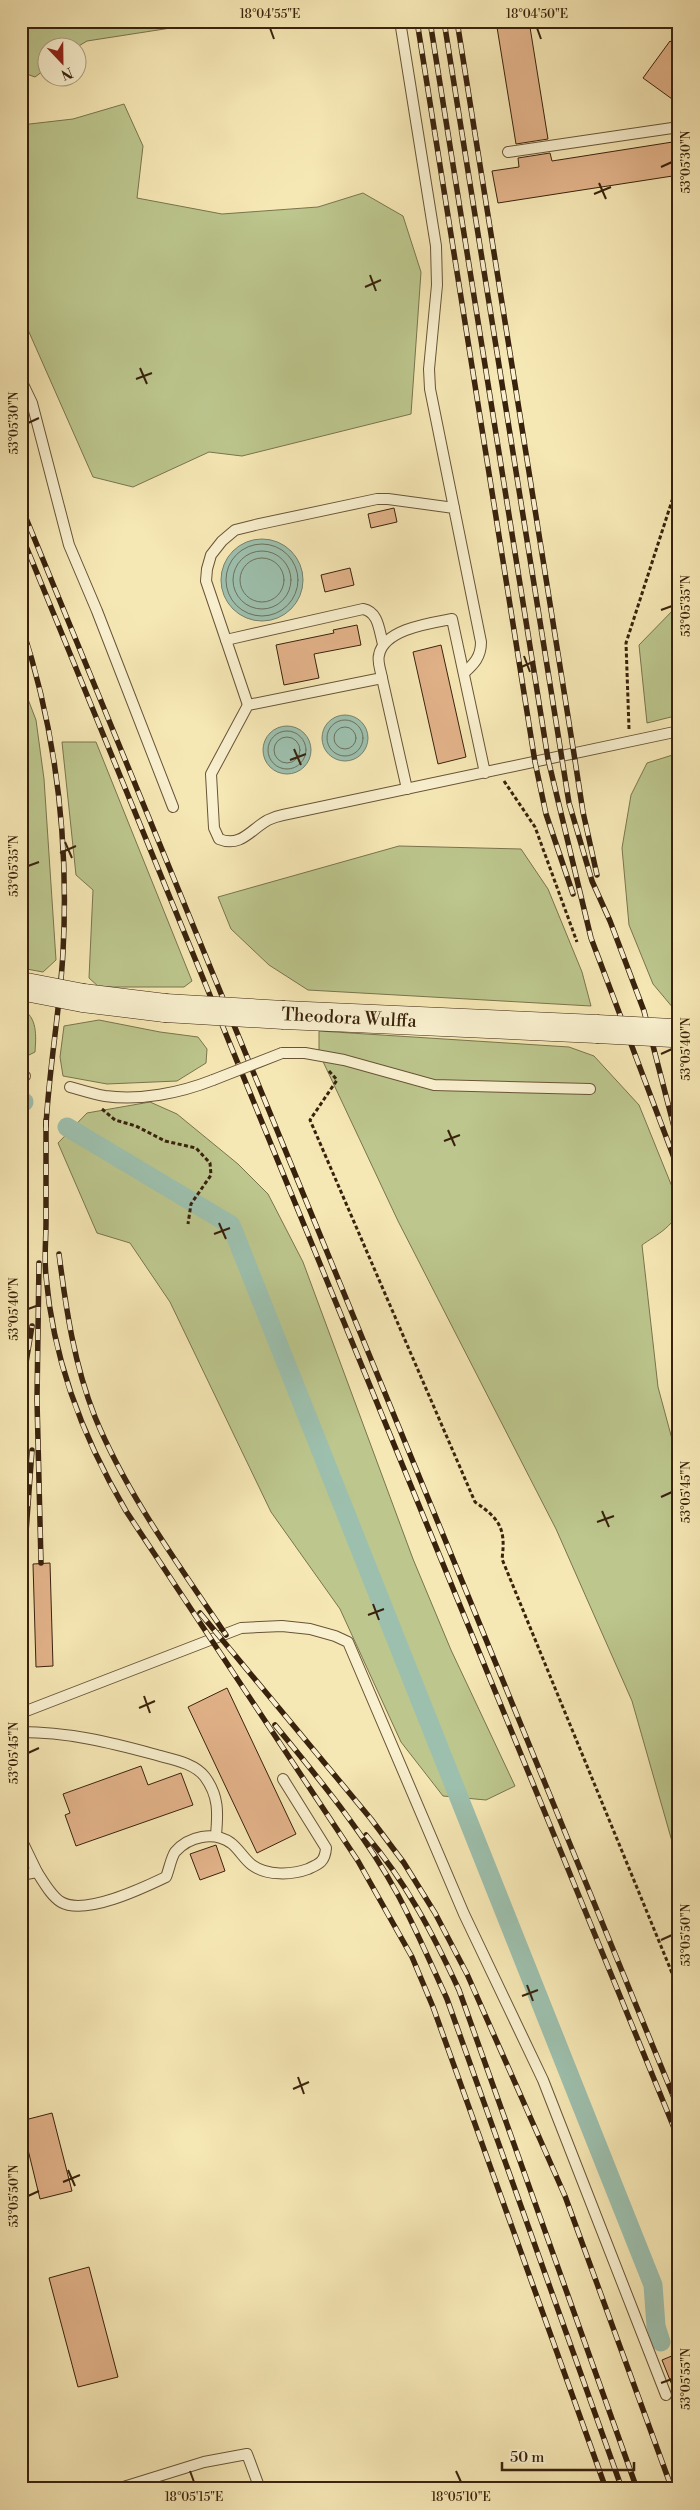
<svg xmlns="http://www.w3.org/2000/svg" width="700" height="2510" font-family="'Libre Bodoni',serif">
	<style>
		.green { fill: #bcc68d; stroke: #7a744d }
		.water { fill: #9dc0ae; stroke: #75816e }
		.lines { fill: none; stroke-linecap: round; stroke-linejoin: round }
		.shore { stroke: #6b715e; stroke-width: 1 }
		.canal { stroke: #9dc0ae; stroke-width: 19 }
		.building { fill: #e3b38a; stroke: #39220d }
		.lane-casing { stroke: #685437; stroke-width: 12 }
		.secondary-casing { stroke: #39220d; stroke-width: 29 }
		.path { stroke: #39220d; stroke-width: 3; stroke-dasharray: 4 2.5; stroke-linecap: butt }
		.lane { stroke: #f9f0cf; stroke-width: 10 }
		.secondary { stroke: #f9f0cf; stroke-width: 28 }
		.rail-casing { stroke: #39220d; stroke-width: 5.5 }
		.rail { stroke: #f9f0cf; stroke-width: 4; stroke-dasharray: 11; stroke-linecap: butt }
		.lane-bridge-casing { stroke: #685437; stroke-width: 12; stroke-linecap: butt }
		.secondary-bridge-casing { stroke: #39220d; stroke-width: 29; stroke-linecap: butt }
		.lane-bridge { stroke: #f9f0cf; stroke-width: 10 }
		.secondary-bridge { stroke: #f9f0cf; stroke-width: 28 }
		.ticks { fill: none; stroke: #39220d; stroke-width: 2 }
		.labels { text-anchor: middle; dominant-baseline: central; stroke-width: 4.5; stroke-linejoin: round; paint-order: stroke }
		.street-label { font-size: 18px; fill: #39220d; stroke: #f9f0cf }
		.neatline { fill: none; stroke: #39220d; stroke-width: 2 }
		.ticks-label { font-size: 12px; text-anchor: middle; fill: #39220d }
	</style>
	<rect width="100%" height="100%" fill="#f6e8b5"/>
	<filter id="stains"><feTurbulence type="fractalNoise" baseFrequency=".004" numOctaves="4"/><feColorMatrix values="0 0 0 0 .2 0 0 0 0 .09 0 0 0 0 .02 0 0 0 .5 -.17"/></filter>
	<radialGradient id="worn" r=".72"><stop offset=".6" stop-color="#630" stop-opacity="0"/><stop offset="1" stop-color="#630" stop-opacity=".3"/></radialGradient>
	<!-- green -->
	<g class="green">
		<path d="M21,21H216L87,41L77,47L48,48L47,68L35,77L21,72Z"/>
		<path d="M124,104L143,146L137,198L222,214L318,207L363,193L403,216L421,272L411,414L242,456L209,452L133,487L93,477L21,314V125L73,119Z"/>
		<path d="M679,604V715L647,723L639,645Z"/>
		<path d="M21,681L36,720L44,779L56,960L43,972L21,968Z"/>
		<path d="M62,742H96L192,981L184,987H99L89,978L93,890L76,875Z"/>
		<path d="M679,753V1015L653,984L629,925L622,848L631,795L647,763Z"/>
		<path d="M399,846L521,849L548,889L582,972L591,1006L308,990L269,965L231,929L218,897Z"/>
		<path d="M21,1009C38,1016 36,1037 35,1052L21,1059Z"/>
		<path d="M99,1020L160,1032L198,1037L207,1049L206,1063L177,1081L107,1084L63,1076L60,1057L64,1026Z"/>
		<path d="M319,1031L569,1047L594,1056L639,1105L679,1204C679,1224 656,1235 642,1245L658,1387L679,1465V1866L632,1701L556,1529L398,1221L319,1053Z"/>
		<path d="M150,1102L177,1114L238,1164L268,1194L303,1262L413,1559L451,1650L515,1786L486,1800L443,1796L401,1742L340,1609L271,1512L170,1302L130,1243L97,1233L58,1143L87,1113Z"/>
		<path d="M21,1117L27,1253L21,1258Z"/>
	</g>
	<!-- water -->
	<g class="water">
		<circle cx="262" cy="580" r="41"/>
		<circle cx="345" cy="738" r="23"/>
		<circle cx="287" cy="750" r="24"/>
	</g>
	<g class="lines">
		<!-- shore -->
		<g class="shore">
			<circle cx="262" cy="580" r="36"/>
			<circle cx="262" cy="580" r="29"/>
			<circle cx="262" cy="580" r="22"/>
			<circle cx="345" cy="738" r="18"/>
			<circle cx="345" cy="738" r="11"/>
			<circle cx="287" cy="750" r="19"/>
			<circle cx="287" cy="750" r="13"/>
		</g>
		<!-- canal -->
		<g class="canal">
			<path d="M21,1100L24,1102"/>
			<path d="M67,1127L231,1225L653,2285L656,2326L661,2342"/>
		</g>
	</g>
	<!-- building -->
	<g class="building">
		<path d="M496,21H529L548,139L516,144Z"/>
		<path d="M670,41L679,48V104L643,78Z"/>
		<path d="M679,141V175L498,203L492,171L519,167L518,158L550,153L552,161Z"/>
		<path d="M394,508L397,522L371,528L368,514Z"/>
		<path d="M350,568L354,585L325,592L321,575Z"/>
		<path d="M357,625L361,645L314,654L319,678L284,685L276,645L334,633L333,630Z"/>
		<path d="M441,645L466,757L438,764L413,652Z"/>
		<path d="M50,1563L53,1666L36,1667L33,1564Z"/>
		<path d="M227,1688L296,1834L257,1853L188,1707Z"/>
		<path d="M141,1766L148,1785L181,1773L193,1805L76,1846L65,1815L70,1813L63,1794Z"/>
		<path d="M216,1845L225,1871L200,1880L190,1854Z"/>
		<path d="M52,2113L72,2191L40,2199L21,2121Z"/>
		<path d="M89,2267L118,2377L78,2387L49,2278Z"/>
		<path d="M679,2353V2400H678L662,2360Z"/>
	</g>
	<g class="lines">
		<defs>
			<g id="lane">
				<path d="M400,21L436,246L437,285L429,369L430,389L454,508"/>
				<path d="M508,152L679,127"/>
				<path d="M21,380L32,403L69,545L97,611L173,807"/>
				<path d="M226,640L206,581L207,569L211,555L222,541L235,530L255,525L377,499H388L454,508L481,642C481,657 474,664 464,673"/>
				<path d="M382,678L407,789"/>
				<path d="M248,705L226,640L363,609C379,612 379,631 383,644"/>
				<path d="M485,773L452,619C431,623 384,629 379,655C377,662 381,671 382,678L248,705L211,774L214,828L219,839C241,848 251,829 268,820C272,818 278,816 283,815L679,731"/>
				<path d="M282,1053H305L344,1060L434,1085L590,1089"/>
				<path d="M21,1074L25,1076"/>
				<path d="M70,1087C81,1090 93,1094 105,1096C140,1101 180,1093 213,1080"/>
				<path d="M21,1713L241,1628L282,1626L310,1629L335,1636L348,1642L464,1914L543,2080L666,2395"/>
				<path d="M21,1732C67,1732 109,1742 153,1754C169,1759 194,1762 205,1777C219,1796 218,1813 216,1835"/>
				<path d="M21,1839L37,1872"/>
				<path d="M21,1875L37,1872C43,1881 51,1896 61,1902C85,1916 143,1888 166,1877C169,1870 171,1858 175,1852C189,1836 214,1831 231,1843C239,1849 244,1859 252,1865C267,1876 292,1875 308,1869C319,1864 325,1862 326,1848L283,1779"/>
				<path d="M117,2489L204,2462L247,2454L260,2489"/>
			</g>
			<g id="secondary">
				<path d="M83,998L165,1008"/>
				<path d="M284,1015L597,1029"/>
			</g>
		</defs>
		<!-- lane casing -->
		<use href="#lane" class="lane-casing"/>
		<!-- secondary casing -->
		<use href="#secondary" class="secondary-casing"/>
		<!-- path -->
		<g class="path">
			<path d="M629,729L626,643L679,479"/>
			<path d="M504,781L535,827L577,942"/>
			<path d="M329,1071L337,1080L310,1120L475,1502C500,1519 506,1529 502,1559L679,1990"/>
			<path d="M102,1109L115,1120L136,1126L165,1141L196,1148L210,1163L211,1175L191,1204L188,1224"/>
		</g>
		<!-- lane -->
		<use href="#lane" class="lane"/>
		<!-- secondary -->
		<use href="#secondary" class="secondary"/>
		<defs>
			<g id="rail">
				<path d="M417,21L535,762L546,814L573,894"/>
				<path d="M430,21L548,759L591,938L679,1171"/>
				<path d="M444,21L569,803L592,881L610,921L644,1011L679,1146"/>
				<path d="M457,21L574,754L583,812L597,875"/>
				<path d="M673,21L679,27"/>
				<path d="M21,506L679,2110"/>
				<path d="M21,534L679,2140"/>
				<path d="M21,624C56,730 69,840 63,952C60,1010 49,1068 46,1126"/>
				<path d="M46,1120C46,1154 46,1188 46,1222C46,1240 44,1258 46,1276C53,1360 83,1438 126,1511L358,1861L412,1957L433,2007L606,2489"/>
				<path d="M59,1254C66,1309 74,1364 95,1417C127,1495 179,1565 226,1635"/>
				<path d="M39,1263L37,1400L41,1563"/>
				<path d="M21,1393L32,1326"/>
				<path d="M200,1613L371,1819L404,1863L435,1913L467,1974L565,2196L672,2489"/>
				<path d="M23,1660V1573L32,1450"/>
				<path d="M275,1725C319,1779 365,1834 398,1895C416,1929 431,1964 447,1999L622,2489"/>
				<path d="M366,1835C406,1882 433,1934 459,1990L637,2489"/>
			</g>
		</defs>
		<!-- rail casing -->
		<use href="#rail" class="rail-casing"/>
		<!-- rail -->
		<use href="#rail" class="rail"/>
		<defs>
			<path id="lane-bridge" d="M213,1080L282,1053"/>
			<g id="secondary-bridge">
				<path d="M26,987L83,998"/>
				<path d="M165,1008L284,1015"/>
				<path d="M597,1029L672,1033"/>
			</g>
		</defs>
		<!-- lane-bridge casing -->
		<use href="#lane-bridge" class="lane-bridge-casing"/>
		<!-- secondary-bridge casing -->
		<use href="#secondary-bridge" class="secondary-bridge-casing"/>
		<!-- lane-bridge -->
		<use href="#lane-bridge" class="lane-bridge"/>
		<!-- secondary-bridge -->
		<use href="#secondary-bridge" class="secondary-bridge"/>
	</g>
	<!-- ticks -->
	<path class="ticks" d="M270,28L274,39M537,28L541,39M661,167L672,162M599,183L606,199M594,194L611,187M370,275L376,291M365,287L381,280M140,368L147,384M136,379L152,373M28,423L39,418M661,610L672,606M524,656L530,672M519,668L535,661M294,749L301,765M290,760L306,754M65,842L72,858M60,853L76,846M28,866L39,862M661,1054L672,1049M448,1130L455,1146M444,1141L460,1135M219,1223L226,1239M214,1234L230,1228M28,1309L39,1305M661,1497L672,1492M602,1511L609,1527M597,1522L614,1516M373,1604L379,1620M368,1615L384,1609M144,1696L150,1713M139,1708L155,1701M28,1753L39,1748M661,1940L672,1935M527,1985L533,2001M522,1996L538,1990M298,2077L304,2094M293,2089L309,2082M68,2170L75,2186M63,2182L80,2175M28,2196L39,2191M661,2383L672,2379M190,2471L194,2482M456,2471L461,2482"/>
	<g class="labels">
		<!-- street labels -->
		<g class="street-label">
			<text transform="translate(349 1018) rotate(3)">Theodora Wulffa</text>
		</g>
	</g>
	<!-- margin -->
	<rect width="700" height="2510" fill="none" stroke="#f6e8b5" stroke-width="55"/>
	<!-- north arrow -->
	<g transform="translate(62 62) rotate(158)"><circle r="24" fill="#f9f0cf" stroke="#ac9e81"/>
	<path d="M0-4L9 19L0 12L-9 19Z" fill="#8f2418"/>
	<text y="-8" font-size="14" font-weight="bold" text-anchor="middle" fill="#39220d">N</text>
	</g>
	<!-- scale -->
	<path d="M502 2462v8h132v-8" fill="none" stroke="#39220d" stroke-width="2.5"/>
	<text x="510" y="2462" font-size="15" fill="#39220d" stroke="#f9f0cf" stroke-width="4" paint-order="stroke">50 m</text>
	<rect x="28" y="28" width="644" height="2454" class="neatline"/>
	<g class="ticks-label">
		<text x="270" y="18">18°04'55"E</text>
		<text x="537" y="18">18°04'50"E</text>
		<text transform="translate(686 162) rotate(-90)" y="4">53°05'30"N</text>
		<text transform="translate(14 423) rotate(-90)" y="4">53°05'30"N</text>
		<text transform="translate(686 606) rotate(-90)" y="4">53°05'35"N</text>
		<text transform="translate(14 866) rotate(-90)" y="4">53°05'35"N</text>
		<text transform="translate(686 1049) rotate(-90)" y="4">53°05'40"N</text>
		<text transform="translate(14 1309) rotate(-90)" y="4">53°05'40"N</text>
		<text transform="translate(686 1492) rotate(-90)" y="4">53°05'45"N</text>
		<text transform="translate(14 1753) rotate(-90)" y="4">53°05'45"N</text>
		<text transform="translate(686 1935) rotate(-90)" y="4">53°05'50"N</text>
		<text transform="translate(14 2196) rotate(-90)" y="4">53°05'50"N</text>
		<text transform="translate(686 2379) rotate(-90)" y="4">53°05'55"N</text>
		<text x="194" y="2501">18°05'15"E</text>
		<text x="461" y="2501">18°05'10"E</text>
	</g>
	<rect width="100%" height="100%" filter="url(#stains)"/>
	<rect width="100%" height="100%" fill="url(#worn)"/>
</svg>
